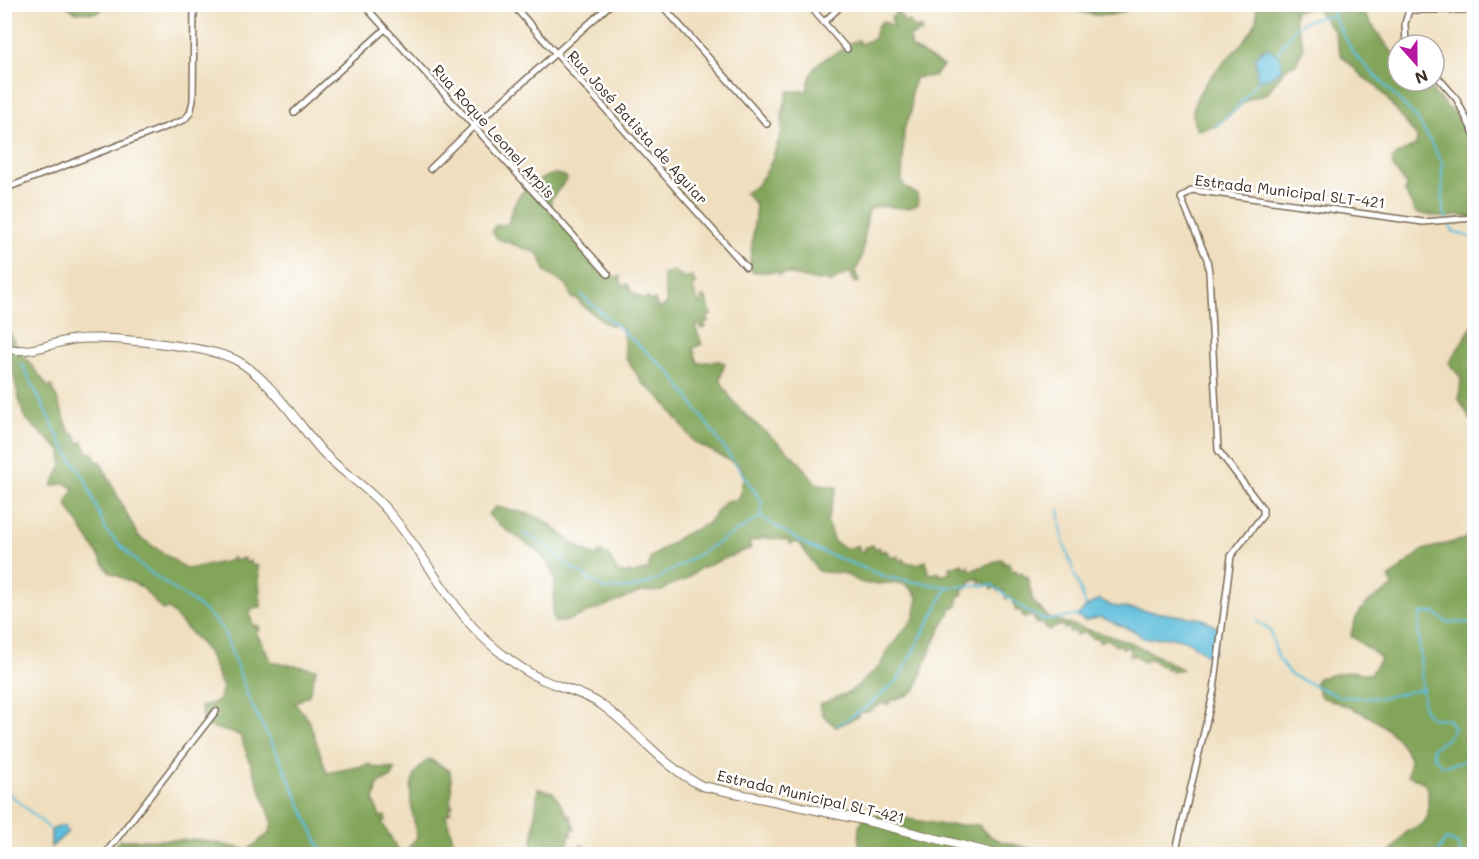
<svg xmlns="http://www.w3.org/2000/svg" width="1479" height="859" font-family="Mali,sans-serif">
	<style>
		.forest { fill: #82a55a; stroke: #5e683c; stroke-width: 1.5 }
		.water { fill: #5ebedc; stroke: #4c747d; stroke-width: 1.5 }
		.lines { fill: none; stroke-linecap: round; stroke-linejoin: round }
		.stream { stroke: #5ebedc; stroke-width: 2 }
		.street-casing { stroke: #7a6956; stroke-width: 8 }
		.secondary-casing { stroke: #7a6956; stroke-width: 10 }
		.street { stroke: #fff; stroke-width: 5 }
		.secondary { stroke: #fff; stroke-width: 8 }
		.labels { text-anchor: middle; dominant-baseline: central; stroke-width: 5; stroke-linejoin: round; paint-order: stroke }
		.street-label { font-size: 15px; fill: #3b2a1e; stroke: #fff }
	</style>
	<rect width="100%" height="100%" fill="#fff"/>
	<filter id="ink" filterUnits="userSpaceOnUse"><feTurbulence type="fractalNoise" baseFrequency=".0167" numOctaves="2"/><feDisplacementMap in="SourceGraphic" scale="12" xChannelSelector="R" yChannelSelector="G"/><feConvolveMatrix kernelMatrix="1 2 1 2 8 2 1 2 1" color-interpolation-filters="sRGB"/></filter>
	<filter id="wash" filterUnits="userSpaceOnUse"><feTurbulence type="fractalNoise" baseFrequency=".008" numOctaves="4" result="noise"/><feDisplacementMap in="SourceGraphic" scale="24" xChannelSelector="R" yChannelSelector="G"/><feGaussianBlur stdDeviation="1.35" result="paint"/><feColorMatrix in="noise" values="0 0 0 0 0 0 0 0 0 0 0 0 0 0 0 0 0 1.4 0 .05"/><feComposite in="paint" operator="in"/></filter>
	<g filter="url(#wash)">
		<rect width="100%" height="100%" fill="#efdfbf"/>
		<!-- forest -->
		<g class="forest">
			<path d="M65,5H103L104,7L98,13L75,12Z"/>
			<path d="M1055,5H1131V8C1107,22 1080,13 1055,5Z"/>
			<path d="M1255,5H1362L1366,17L1398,60V81H1422L1448,108L1474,127V218L1457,215L1447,218L1416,213L1405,192L1406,185L1393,167L1392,160L1398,154L1416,145L1417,137L1377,86L1364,78L1341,55L1334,31L1315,8L1294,11L1295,21L1304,47L1296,64L1286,68L1267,93L1247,100L1217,126L1197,130C1172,82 1272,42 1255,5Z"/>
			<path d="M899,10L904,23L908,21L916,29L921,27L922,32L909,37L911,47L943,66L934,76L915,78L911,93V113L904,129L902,181L905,187L917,194L918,204C905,214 885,201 870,209C862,226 867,259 855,270L859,282L855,283L850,272L829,283L827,280L818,281L784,273L779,275L778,272H752L750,264L756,205L745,193L757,185L768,169L782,132V115L788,91H807C812,62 819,61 844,49L845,45L858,40L860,44L874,39L877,26L883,21L894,27L891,17L896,16L894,11Z"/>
			<path d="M555,174L565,176L567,179L551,199L552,209L607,276L620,277L622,286L628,284L631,291L643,299L648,297L650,301L655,300L658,309L667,304L663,275L673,271L685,278L692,276L696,285L692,286L699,304L702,303L701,298L705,297L712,315L707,317L709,321L704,323L706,327L701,329L700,325L695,326L702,344L693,348L698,363L719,361L725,363L720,379C738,418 768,430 797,460C804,467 809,476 815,483L837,487L827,522L834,542L848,549L858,545L860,551L865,552L864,548L873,545L875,549L879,547L881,552L885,550L893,558L898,556L900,561L904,559L905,562L917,564L926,561L928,572L932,574L940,572L941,576L950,573L949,568L962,563L964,568L969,566L970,571L1002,559L1004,564L1008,562L1012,571L1016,570L1018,574L1022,572L1024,577L1027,576L1033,601L1049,618L1132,643L1182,669L1172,672L1170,668L1166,669L1164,665L1160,666L1152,659L1143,662L1135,655L1130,657L1131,646L1123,649L1121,645L1116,646L1108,639L1099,642L1098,638L1093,639L1085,632L1076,635L1075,631L1070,632L1068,628L1064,629L1062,625L1048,630L1041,623L1036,624L1033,615L1024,618L1020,610L1016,611L1011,598L1006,599L1003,590L998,591L997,587L992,589L991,584L986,586L984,581L980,583L978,578L969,582L971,586L962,589L963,594L959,596L957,606L949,609L950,614L947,616L930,651L916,689L908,695L889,701L890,703L885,705L884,702L868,712H860L857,717L836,727L823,715L819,705L850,692L880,666L888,650L914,618L918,598C902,572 888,588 863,583C855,581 849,575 842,573C834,572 826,573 818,571L801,545L797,542L790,544L788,540L764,538L749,542L751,548L701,568L685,580L670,585L662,591L641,592L564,622H554C549,607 558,593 554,577C546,545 507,537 488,514L496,507C512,511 531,512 545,521C563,532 574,549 599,557L598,552L602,551L604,555L608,554L617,571L625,574L630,572L632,574L649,569L650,558L683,535L707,524L726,501L739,499L744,474L740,466L694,442L662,399L643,384L626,358L622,326L607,324L582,305L576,298L572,299L567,285L546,273L539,254L497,238L492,232L495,226L508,224C513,196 528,181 555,174Z"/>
			<path d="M4,317L14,342L48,387L52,386L70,433L75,434L79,443L83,442L87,452L93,454L97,462L100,461L138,536L187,569L229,561L233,557L235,561L244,558L246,563L250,561L252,565L258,566L261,607L253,608L249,614L254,627L258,625L260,630L256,632L272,662L316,669L309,695L295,703L309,720L327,773L371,764L372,767L395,769L392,777L378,784L374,801L380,817L385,816L386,821L382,822L398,850L406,851L417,837C412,808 401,779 429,759L450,771L452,791L450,802L453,806L449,808L451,812L446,815L457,854H106L120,840H201L248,850L270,832L272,821L240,735L206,726L200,707L218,701L223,688L208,652L169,609L162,610L142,587L109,572L66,504L74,489L65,483L52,486L62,465L61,451C52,442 29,425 24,415C18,404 5,329 4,317Z"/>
			<path d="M1474,323V426L1459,399L1461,378L1449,363Z"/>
			<path d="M1474,523V721L1463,728L1464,738L1469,747L1474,749V854H1389L1407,831L1423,824L1428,816V789L1423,782L1408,775L1410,758C1393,723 1356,708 1321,697L1315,682L1318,678L1350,671L1370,674L1381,658L1351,636C1355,609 1368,600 1391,589L1393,586L1389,578L1423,550L1465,539Z"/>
			<path d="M538,789L553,792L568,816L570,815L575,829L571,830L572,835L569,836L568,852L583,845L587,854H531Z"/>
			<path d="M885,815L943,825H979C993,847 1021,842 1043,854H859V827L864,817Z"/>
		</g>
		<!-- water -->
		<g class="water">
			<path d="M1269,48L1281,59V70L1268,78L1258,80L1255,58L1262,50Z"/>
			<path d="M1099,599L1112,606L1203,619L1217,627L1214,653L1205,654C1182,633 1173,638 1143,638L1136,632L1100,617L1085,621L1077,616L1086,607Z"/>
			<path d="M64,825L68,832L51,847V830Z"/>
		</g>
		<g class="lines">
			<!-- stream -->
			<g class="stream">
				<path d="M1333,4V16L1354,54L1416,117L1442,162L1443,211L1453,232L1474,238"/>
				<path d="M1278,54C1292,26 1300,18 1332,16"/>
				<path d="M1216,126L1237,108L1258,80"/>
				<path d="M581,295L671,373L762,502L761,517L808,546L889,578L948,587L992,585L1028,612L1045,620L1077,616"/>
				<path d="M22,364L61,442L85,479L106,531L141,566L204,610L223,629L251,704L279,757L323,854"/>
				<path d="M1059,510L1063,541L1086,606"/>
				<path d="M523,533L548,547L568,565L604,589L633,588L652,582L761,517"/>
				<path d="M1257,621L1270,630L1278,658L1291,675L1340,697L1381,698L1423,689"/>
				<path d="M1474,623L1446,622L1436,613H1421L1418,629L1424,711L1432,718L1448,719L1454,728L1446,739L1432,748L1434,756L1442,766L1459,763L1470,756L1474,761"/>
				<path d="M837,725L864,709L898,680L947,588"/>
				<path d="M4,789L49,828"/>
				<path d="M1437,854L1446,839L1458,844L1461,854"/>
			</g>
		</g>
	</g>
	<g filter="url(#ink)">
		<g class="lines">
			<defs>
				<g id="street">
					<path d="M363,4L608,274"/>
					<path d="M512,4L746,267"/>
					<path d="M661,4L767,124"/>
					<path d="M808,4L847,49"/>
					<path d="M1083,4L1090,9"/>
					<path d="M1409,10H1474"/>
					<path d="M824,22L843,4"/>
					<path d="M1406,45L1405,23L1411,4"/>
					<path d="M1434,73L1456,98L1474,134"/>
					<path d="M294,112L385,29"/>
					<path d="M430,169L474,126L611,4"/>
					<path d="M4,189L184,120L190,113L193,101L194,4"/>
					<path d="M105,854L216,711"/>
					<path d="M1175,854L1214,690L1231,556L1263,515V509L1218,450L1209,272L1207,259L1181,198L1192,190L1423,222L1474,218"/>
				</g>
				<path id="secondary" d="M4,348C29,355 47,344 71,340C101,335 209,346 236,360C268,377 297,422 320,449C340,472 367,486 387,510C419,546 441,591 473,627C490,646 518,668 541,679C562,688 585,693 603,706C638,731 663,767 702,786L863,820L996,854"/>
			</defs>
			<!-- street casing -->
			<use href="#street" class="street-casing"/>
			<!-- secondary casing -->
			<use href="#secondary" class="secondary-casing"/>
			<!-- street -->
			<use href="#street" class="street"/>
			<!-- secondary -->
			<use href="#secondary" class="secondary"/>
		</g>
	</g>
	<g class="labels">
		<!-- street labels -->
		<g class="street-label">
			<text transform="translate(638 127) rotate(48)">Rua José Batista de Aguiar</text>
			<text transform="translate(494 131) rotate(48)">Rua Roque Leonel Arpis</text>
			<text transform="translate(1290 191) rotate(7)">Estrada Municipal SLT-421</text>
			<text transform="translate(811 796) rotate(13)">Estrada Municipal SLT-421</text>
		</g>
	</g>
	<!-- margin -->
	<rect width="1479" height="859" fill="none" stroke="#fff" stroke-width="24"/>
	<!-- north arrow -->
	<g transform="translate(1416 63) rotate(159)"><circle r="28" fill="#ffffff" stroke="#b1aaa5" stroke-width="1.5"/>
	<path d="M0-4.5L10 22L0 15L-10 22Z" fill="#b5179e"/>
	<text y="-9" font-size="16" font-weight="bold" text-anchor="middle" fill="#3b2a1e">N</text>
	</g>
</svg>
